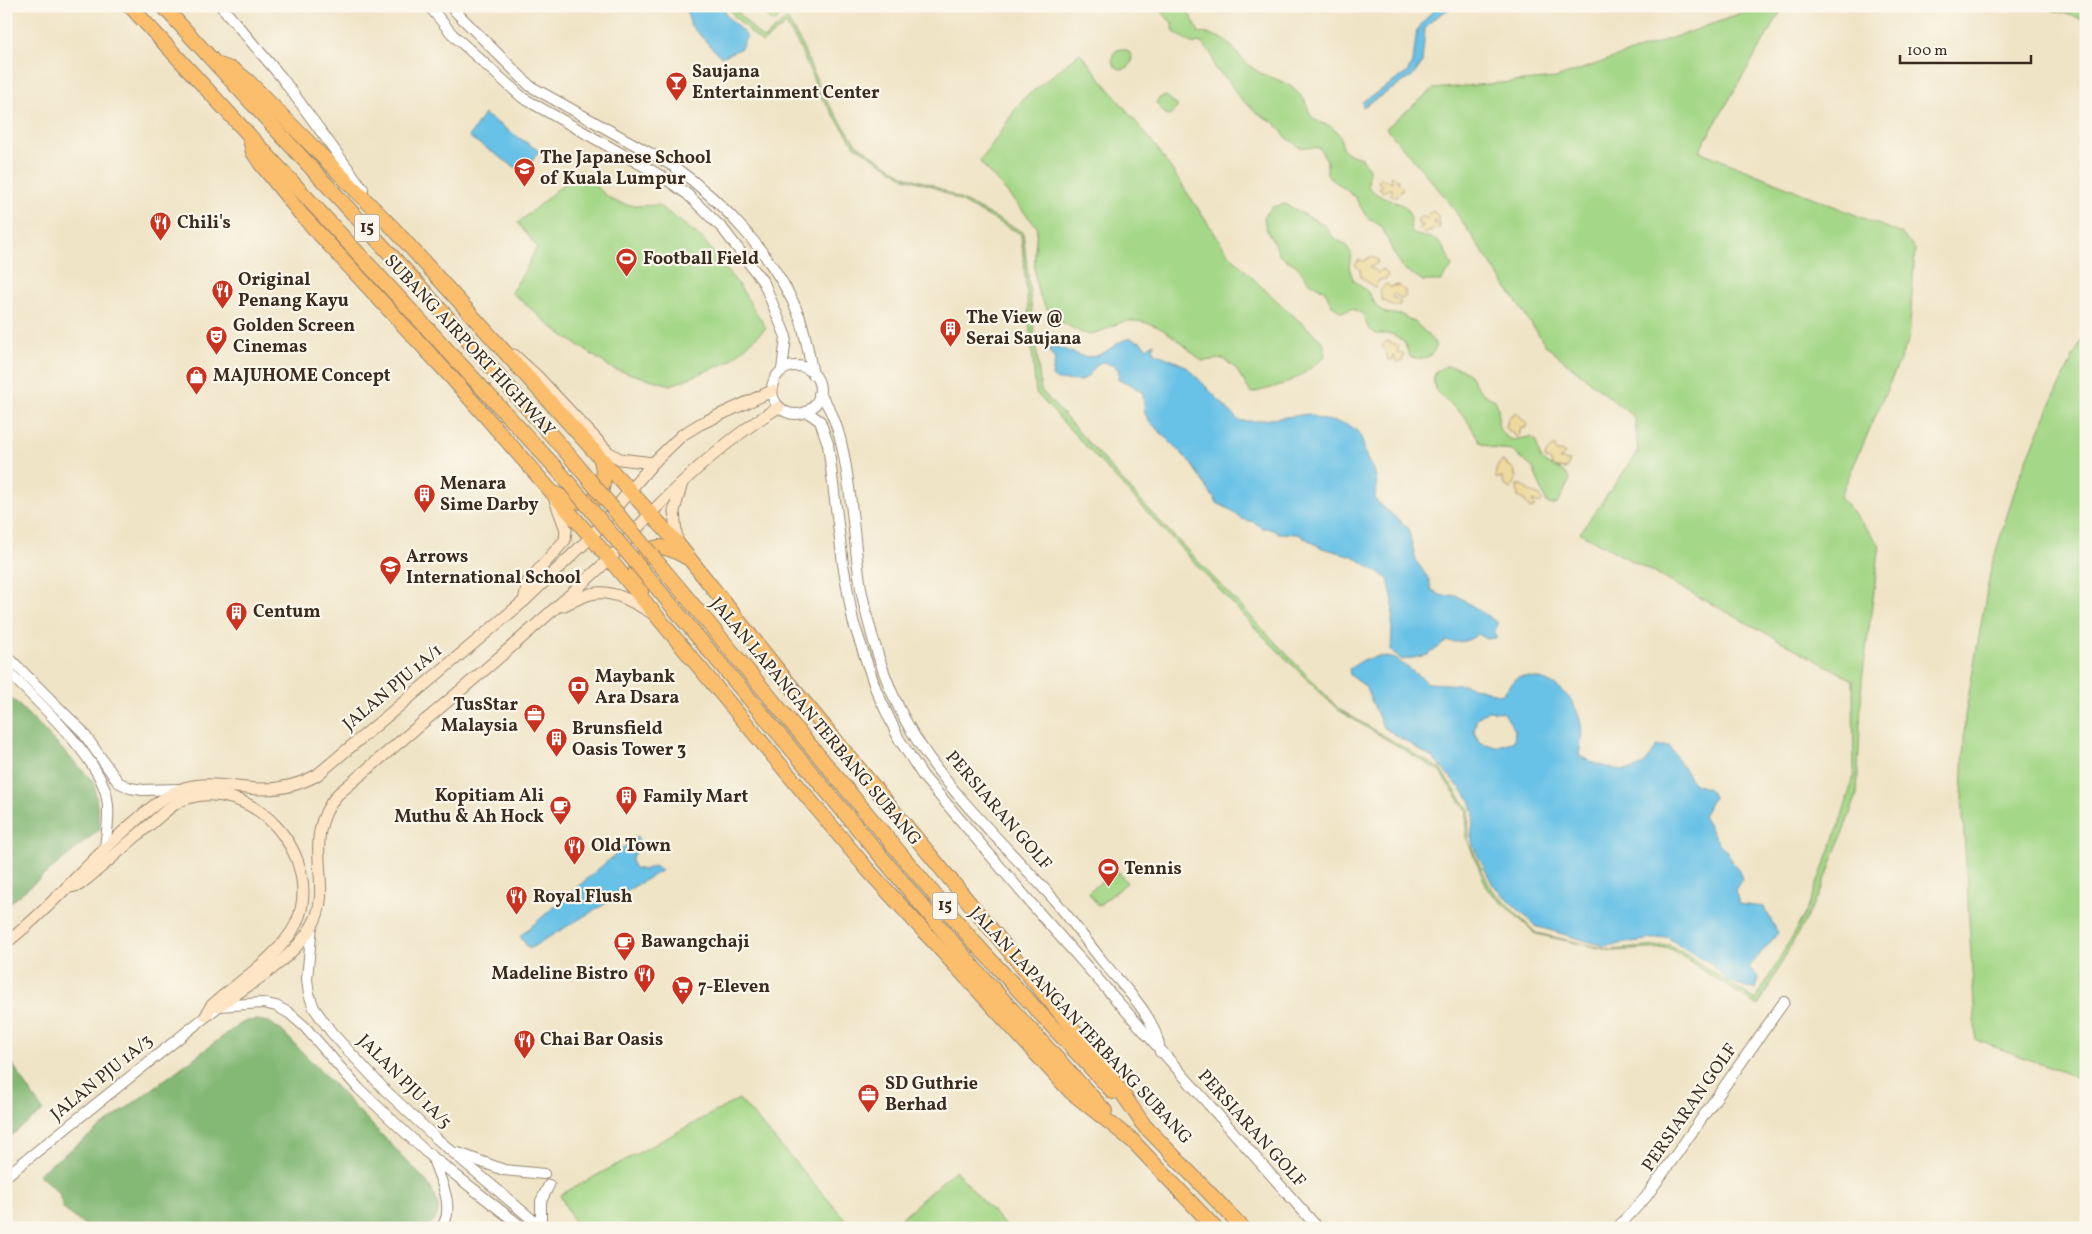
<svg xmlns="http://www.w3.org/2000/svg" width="2092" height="1234" font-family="Vollkorn,serif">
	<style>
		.green { fill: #a4d787; stroke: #708052 }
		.forest { fill: #83b874; stroke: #5f7149 }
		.sand { fill: #eeda9e; stroke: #94825e }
		.water { fill: #68c1e6; stroke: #527682; fill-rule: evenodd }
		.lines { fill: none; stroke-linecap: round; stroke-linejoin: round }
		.tertiary-casing { stroke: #968772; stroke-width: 12 }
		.secondary-casing { stroke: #968772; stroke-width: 13 }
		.primary-casing { stroke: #968772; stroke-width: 16 }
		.tertiary { stroke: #fff; stroke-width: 10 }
		.secondary { stroke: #fde5c5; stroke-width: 11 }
		.primary { stroke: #fabe6d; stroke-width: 14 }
		.primary-bridge-casing { stroke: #968772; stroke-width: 16; stroke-linecap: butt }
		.primary-bridge { stroke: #fabe6d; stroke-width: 14 }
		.labels { text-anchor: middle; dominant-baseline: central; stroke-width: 4.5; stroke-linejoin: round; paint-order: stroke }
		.shield { fill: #fbf7ec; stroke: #75685c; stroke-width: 1 }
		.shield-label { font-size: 16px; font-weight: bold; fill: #3b2a1e }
		.poi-label { font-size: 18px; font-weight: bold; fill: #3b2a1e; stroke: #fbf7ec; text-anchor: start }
		.street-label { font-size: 18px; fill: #3b2a1e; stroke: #fbf7ec }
	</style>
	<rect width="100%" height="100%" fill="#fbf7ec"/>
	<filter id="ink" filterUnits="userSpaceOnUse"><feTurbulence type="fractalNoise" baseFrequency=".02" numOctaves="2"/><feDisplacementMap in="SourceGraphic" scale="10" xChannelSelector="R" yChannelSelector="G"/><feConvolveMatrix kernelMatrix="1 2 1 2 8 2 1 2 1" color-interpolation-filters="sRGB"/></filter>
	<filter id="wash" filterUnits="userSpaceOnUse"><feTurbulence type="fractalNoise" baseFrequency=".0096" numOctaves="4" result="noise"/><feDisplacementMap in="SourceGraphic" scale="20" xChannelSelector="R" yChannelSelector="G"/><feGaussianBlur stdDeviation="1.12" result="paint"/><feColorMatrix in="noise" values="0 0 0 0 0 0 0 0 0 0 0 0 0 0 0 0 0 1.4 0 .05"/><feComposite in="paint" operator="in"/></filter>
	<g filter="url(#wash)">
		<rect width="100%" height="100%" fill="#f0e4c6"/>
		<!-- green -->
		<g class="green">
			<path d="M730,6H735L740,15L763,39L787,19L801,43L823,96L857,145L905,176L933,185L1023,232L1041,390L1148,509L1339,709L1440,769L1469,810L1468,840L1491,889L1536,933L1611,950L1670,945L1756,1000L1808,908L1840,823L1854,776L1853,680L1580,533L1638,452L1635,418L1546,346L1447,199L1386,128L1433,89L1556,78L1721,21L1758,6H1784L1699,151L1902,234L1915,249L1909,339L1840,497L1880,545L1862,680L1857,795L1821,891L1758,1006L1669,948L1612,951L1536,934L1488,890L1466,837L1467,811L1439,771L1338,710L1259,632L1036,393L1021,234L932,186L905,178L855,146L821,97L799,46L786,24L762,43L734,16Z"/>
			<path d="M757,6H791L774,23Z"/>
			<path d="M1166,6L1184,7C1189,12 1197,27 1199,33C1232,35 1231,52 1254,69C1266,78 1284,79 1295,90C1298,93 1303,97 1305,101C1308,107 1309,114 1313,118C1320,125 1329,123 1336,131C1349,145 1331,150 1362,158L1369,169L1368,186C1379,200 1390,198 1406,207L1411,218L1410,230C1418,237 1421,236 1431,238C1444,242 1447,256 1452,267L1441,281H1423L1404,269L1393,252L1382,227L1366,216L1355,197L1327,175V160L1319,148L1299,147L1286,137L1276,124L1257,113L1238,96L1228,80L1215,69L1212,55L1203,44L1198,42L1193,44L1174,32L1172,23L1161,11Z"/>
			<path d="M2039,6H2078L2086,10V20Z"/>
			<circle cx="1122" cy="59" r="10"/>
			<path d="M1080,53L1157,148L1228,253L1266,291L1324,343L1325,356C1301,379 1283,386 1251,393L1236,369L1224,359L1202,361C1184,346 1166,326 1142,322C1115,317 1112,332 1088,334C1081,334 1073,328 1067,325C1027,304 1034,264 1037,227L980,162L1022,100Z"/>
			<path d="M1166,96L1178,106L1171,115L1165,114L1156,103L1159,98Z"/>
			<path d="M580,170C612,201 611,208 658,205L702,238L740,287L766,328L729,362L671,385L613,369L557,331L511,292L526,269L537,247L518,223Z"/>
			<path d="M1285,204L1324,225L1334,238L1345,244L1351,253L1349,267L1353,280L1368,292L1377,307L1386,313L1402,315L1416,323L1437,345C1431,359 1424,360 1410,357L1404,342L1391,334H1376L1368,328L1363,314L1353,309L1341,312L1332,305L1325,291L1308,281L1297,266L1279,255C1274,239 1265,234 1264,217L1272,207Z"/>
			<path d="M2086,331V1081L1976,1040L1962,798L1965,716L1991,567L2018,480L2054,396Z"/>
			<path d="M1446,366C1482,369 1465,388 1495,400C1505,419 1488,425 1511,440L1530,437L1537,441C1538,473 1559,460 1570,480L1558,503L1553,505L1547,503L1533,468L1511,450L1492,448L1481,443L1465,417L1437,392L1433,380L1436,371Z"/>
			<path d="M1117,870L1127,883L1098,906L1088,892Z"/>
			<path d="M739,1099L853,1228H577L560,1195Z"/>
			<path d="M955,1170L1007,1228H890Z"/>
		</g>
		<!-- forest -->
		<g class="forest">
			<path d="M6,692L94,782L100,829L6,906Z"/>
			<path d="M257,1020L269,1022L282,1031L427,1182C437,1198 447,1216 425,1228H89L63,1209L59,1193L38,1174L237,1026L246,1021Z"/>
			<path d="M6,1054L43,1111L6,1139Z"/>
		</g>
		<!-- sand -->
		<g class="sand">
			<path d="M1391,176L1398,179V183L1403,188L1396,197L1390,194L1393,189H1388L1384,192L1379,188L1382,186L1378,182L1381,178L1392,182Z"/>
			<path d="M1433,211L1439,217L1438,220L1433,222L1434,224L1439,223L1440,227L1424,234L1419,229L1424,225H1419L1417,221L1421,216L1428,219V214Z"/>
			<path d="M1370,257L1377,259L1378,263L1369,268L1376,270L1377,273L1383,269L1388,275L1386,279L1379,280L1375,288L1361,277L1360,269L1355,265L1359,260L1364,261Z"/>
			<path d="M1386,284L1390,287L1398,285L1405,290V297L1402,299L1394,294L1393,297L1400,301V305L1393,306L1382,300L1380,289Z"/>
			<path d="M1387,341L1399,346L1397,353L1404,354L1402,361L1396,362L1393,355L1392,360H1388L1386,351L1382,346Z"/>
			<path d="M1516,412L1527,424L1525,428H1521L1519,436L1517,437L1506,428L1508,418Z"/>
			<path d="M1552,447H1555L1556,452L1561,451L1565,454L1559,460L1570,461L1566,469L1553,467L1550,460L1545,459L1546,453Z"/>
			<path d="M1502,461L1514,469L1516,480L1511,489L1504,485L1502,478H1496C1494,472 1498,464 1502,461Z"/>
			<path d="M1517,485H1521L1529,491L1540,496L1542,501L1540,504L1532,501L1535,507L1530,509L1524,500L1518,497Z"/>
		</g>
		<!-- water -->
		<g class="water">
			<path d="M685,6H723L726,15L747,36L740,49L721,57L691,26Z"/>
			<path d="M1440,6H1454L1433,19L1425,29L1422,63L1413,76L1363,107L1362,102L1407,73L1413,61L1417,29L1431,13Z"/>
			<path d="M484,114L539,151L524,173L469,137Z"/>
			<path d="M1130,338L1141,342L1147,348L1154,343L1153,352L1186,366L1239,421H1255L1309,414C1321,422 1337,420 1350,426C1365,434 1362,446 1367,459C1370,465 1375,471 1376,477C1378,483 1375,493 1375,500L1408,528L1416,561L1428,578L1432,590L1442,596L1456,595L1498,623L1495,631L1496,638L1487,639L1478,634C1467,642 1460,643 1447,641L1428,655L1402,660L1391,651L1393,602L1388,579L1353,556L1322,548L1298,534L1280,533L1267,528H1262L1254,522L1241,519L1231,510L1217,503L1190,462L1150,422L1145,414L1143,393L1129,383L1118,380L1119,370C1094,351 1098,372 1081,381L1057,380L1052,376L1055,360L1049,350L1050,347C1059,344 1076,357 1088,357C1106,357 1112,343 1130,338Z"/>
			<path d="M1380,656L1396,659L1428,683L1466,685L1501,695L1518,677C1548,674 1576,694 1581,725C1583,734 1580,746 1579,756C1593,763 1625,776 1639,767C1648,762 1652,754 1657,746H1669L1694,784L1709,789L1713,797L1703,816L1718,842L1726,850L1733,863L1739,870L1742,879L1735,890L1739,904L1764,907L1778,933L1749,967L1759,978L1756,990L1728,981L1709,962L1698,957L1667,937L1604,946L1535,926L1493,885L1473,846L1471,836L1474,814L1470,799L1434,759L1383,727L1365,686L1350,675L1349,669L1363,660ZM1488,711L1503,712L1515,730L1514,741L1496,747L1479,742L1474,731L1477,718Z"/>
			<path d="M637,836L641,849L633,855L631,861L635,868L644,870L653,866L662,870L529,949L520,936Z"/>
		</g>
	</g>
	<g filter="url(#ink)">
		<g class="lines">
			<defs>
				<g id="tertiary">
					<path d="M221,6L282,78L363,189"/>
					<path d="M429,6L453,35L523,98L663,177L687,194L723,229L764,283L786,337L782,370"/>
					<path d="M450,6L530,86L673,166C724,202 777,259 800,318C806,336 809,356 813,375"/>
					<circle cx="796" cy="390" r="24"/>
					<path d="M819,394C852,426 852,545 862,594C872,642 888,694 915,737C951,795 1003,843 1049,894C1069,916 1085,940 1104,963C1125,989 1157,1017 1160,1052"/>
					<path d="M807,412L820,421L828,444L843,564L853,621L876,690L899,739L923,776L1035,908L1318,1228"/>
					<path d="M6,655L82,731L118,782L130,788L143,790L180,789"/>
					<path d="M6,670C35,699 100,758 107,798C110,814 107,831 105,847"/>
					<path d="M312,925L307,979L309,994L314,1008L332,1033L385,1090L436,1138L542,1228"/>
					<path d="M458,1153L504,1170L544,1174"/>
					<path d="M432,1156C439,1178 457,1208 441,1228"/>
					<path d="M6,1176L219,1006L263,1003L276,1006L289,1013L304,1026L359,1089L425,1151L523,1228"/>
					<path d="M541,1227V1201L549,1185"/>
					<path d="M1617,1228L1646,1197L1784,1002"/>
				</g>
				<g id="secondary">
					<path d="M514,355L537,376L608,452L620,459L653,463"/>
					<path d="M677,543L674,511L682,483"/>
					<path d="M524,601L528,582L565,540L566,530L554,497"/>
					<path d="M562,606C572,602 585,594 596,593C616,591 635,603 652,613"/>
					<path d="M67,888L79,885C105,865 127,843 152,823C161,815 171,805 182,800C253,773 326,858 296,924C281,955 237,983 211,1006L206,1016"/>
					<path d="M6,943C52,907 89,861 133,823C147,811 163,797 179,790C205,779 236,789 263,789C281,789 301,784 317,775L524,601L591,537L653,463L682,435L700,424L772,391"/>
					<path d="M219,1006C251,983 291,961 312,926C336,885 298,840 338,794C429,717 520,642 607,561C623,546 636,529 651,513C690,473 731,436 779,407"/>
				</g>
				<g id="primary">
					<path d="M130,6L556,468"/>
					<path d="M163,6L424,291L567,453"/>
					<path d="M216,64L234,70L247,80L394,229L677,543L777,669L1102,1064L1146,1128"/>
					<path d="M249,135L253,152L261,164L300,213L452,378L591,537L868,870L1071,1092L1134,1142"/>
					<path d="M556,494C592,512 610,499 601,460"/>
					<path d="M664,570L974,942L1113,1092"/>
					<path d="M652,582L975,969L1105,1111"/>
					<path d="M641,592C639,587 636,582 636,576C634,564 647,548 659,547C669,547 678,553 686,557"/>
					<path d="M1141,1122L1243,1228"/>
					<path d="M1128,1136L1215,1228"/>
				</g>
			</defs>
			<!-- tertiary casing -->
			<use href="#tertiary" class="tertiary-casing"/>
			<!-- secondary casing -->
			<use href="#secondary" class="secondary-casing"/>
			<!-- primary casing -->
			<use href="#primary" class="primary-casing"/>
			<!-- tertiary -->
			<use href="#tertiary" class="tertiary"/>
			<!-- secondary -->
			<use href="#secondary" class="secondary"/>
			<!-- primary -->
			<use href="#primary" class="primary"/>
			<defs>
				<g id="primary-bridge">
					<path d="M567,453L664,570"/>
					<path d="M556,468L652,582"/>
				</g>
			</defs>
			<!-- primary-bridge casing -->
			<use href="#primary-bridge" class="primary-bridge-casing"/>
			<!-- primary-bridge -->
			<use href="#primary-bridge" class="primary-bridge"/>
		</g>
	</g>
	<!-- icons -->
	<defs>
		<symbol id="bar-pin" viewBox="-11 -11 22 30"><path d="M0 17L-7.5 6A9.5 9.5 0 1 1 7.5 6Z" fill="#c8321e" stroke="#fbf7ec"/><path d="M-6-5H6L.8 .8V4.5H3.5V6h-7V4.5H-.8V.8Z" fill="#fff"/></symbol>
		<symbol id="school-pin" viewBox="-11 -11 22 30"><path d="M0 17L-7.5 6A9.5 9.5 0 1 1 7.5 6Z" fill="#c8321e" stroke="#fbf7ec"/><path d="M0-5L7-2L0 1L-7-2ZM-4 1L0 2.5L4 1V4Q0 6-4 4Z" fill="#fff"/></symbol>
		<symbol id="restaurant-pin" viewBox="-11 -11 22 30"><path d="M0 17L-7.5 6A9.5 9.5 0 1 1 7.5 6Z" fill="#c8321e" stroke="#fbf7ec"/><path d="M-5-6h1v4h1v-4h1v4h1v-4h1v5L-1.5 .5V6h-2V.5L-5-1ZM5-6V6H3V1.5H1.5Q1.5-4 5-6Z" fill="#fff"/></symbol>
		<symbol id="stadium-pin" viewBox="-11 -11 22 30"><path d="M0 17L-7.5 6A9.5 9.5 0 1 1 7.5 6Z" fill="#c8321e" stroke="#fbf7ec"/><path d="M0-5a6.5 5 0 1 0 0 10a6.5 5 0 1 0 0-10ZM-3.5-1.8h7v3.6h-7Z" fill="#fff"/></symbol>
		<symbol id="building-pin" viewBox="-11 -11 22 30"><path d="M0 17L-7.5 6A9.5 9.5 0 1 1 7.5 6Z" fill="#c8321e" stroke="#fbf7ec"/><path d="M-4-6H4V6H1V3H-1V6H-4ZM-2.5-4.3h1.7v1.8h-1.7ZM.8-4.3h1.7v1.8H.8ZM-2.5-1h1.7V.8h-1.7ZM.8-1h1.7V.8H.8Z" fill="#fff"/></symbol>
		<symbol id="theatre-pin" viewBox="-11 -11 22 30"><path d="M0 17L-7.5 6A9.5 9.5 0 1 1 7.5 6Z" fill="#c8321e" stroke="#fbf7ec"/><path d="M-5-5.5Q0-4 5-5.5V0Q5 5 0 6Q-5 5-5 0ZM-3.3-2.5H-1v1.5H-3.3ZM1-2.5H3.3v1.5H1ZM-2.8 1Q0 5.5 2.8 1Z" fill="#fff"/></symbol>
		<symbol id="shop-pin" viewBox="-11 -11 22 30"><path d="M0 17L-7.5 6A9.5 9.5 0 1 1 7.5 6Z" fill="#c8321e" stroke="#fbf7ec"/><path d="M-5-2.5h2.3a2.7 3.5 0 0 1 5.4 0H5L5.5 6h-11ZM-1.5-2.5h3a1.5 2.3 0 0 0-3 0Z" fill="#fff"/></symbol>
		<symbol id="bank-pin" viewBox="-11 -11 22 30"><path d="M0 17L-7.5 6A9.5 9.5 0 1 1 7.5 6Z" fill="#c8321e" stroke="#fbf7ec"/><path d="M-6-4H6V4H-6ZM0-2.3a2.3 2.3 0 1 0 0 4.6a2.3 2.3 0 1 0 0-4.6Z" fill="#fff"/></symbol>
		<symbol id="office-pin" viewBox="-11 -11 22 30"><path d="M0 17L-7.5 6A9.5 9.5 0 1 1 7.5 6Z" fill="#c8321e" stroke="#fbf7ec"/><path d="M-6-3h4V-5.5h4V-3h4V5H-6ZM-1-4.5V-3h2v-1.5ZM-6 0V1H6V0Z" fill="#fff"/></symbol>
		<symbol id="cafe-pin" viewBox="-11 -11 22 30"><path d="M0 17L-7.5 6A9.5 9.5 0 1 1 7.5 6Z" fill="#c8321e" stroke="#fbf7ec"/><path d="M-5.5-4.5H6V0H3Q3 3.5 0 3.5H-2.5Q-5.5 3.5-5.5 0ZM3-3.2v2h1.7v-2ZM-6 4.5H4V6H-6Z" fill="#fff"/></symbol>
		<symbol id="supermarket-pin" viewBox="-11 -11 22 30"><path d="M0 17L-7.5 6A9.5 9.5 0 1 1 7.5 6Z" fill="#c8321e" stroke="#fbf7ec"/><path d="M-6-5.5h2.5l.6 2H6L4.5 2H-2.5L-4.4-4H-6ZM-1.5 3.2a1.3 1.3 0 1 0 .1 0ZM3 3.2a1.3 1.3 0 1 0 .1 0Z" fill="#fff"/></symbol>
	</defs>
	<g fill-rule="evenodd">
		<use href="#bar-pin" x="664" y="70" width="25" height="34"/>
		<use href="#school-pin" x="512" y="156" width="25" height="34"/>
		<use href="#restaurant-pin" x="148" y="210" width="25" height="34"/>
		<use href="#stadium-pin" x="614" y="246" width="25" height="34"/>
		<use href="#restaurant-pin" x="210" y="278" width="25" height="34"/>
		<use href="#building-pin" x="938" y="316" width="25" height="34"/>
		<use href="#theatre-pin" x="204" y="324" width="25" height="34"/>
		<use href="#shop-pin" x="184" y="364" width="25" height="34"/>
		<use href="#building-pin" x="412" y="482" width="25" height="34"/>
		<use href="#school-pin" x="378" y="554" width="25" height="34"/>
		<use href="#building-pin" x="224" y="600" width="25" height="34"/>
		<use href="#bank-pin" x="566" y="674" width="25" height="34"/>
		<use href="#office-pin" x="522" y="702" width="25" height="34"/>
		<use href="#building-pin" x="544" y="726" width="25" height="34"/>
		<use href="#building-pin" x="614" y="784" width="25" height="34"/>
		<use href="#cafe-pin" x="548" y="794" width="25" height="34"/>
		<use href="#restaurant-pin" x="562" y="834" width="25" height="34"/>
		<use href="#stadium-pin" x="1096" y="856" width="25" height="34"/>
		<use href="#restaurant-pin" x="504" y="884" width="25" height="34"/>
		<use href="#cafe-pin" x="612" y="930" width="25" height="34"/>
		<use href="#restaurant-pin" x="632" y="962" width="25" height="34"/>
		<use href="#supermarket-pin" x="670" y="974" width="25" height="34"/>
		<use href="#restaurant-pin" x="512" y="1028" width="25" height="34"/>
		<use href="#office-pin" x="856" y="1082" width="25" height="34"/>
	</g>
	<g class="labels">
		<!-- shield labels -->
		<g class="shield">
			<rect x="354.5" y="214.5" width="25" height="27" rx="4"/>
			<rect x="932.5" y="892.5" width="25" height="27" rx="4"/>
		</g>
		<g class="shield-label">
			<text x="367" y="228">15</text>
			<text x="945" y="906">15</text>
		</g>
		<!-- poi labels -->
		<g class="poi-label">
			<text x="692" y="72">Saujana<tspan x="692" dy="21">Entertainment Center</tspan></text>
			<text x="540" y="158">The Japanese School<tspan x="540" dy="21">of Kuala Lumpur</tspan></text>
			<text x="177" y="223">Chili's</text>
			<text x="643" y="259">Football Field</text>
			<text x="238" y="280">Original<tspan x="238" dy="21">Penang Kayu</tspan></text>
			<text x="966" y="318">The View @<tspan x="966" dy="21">Serai Saujana</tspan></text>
			<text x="233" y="326">Golden Screen<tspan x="233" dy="21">Cinemas</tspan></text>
			<text x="213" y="376">MAJUHOME Concept</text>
			<text x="440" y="484">Menara<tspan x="440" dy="21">Sime Darby</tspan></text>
			<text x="406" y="557">Arrows<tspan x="406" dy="21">International School</tspan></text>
			<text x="253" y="612">Centum</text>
			<text x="595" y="677">Maybank<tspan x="595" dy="21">Ara Dsara</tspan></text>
			<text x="518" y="705" text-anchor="end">TusStar<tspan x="518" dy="21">Malaysia</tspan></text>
			<text x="572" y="729">Brunsfield<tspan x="572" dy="21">Oasis Tower 3</tspan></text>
			<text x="544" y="796" text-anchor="end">Kopitiam Ali<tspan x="544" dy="21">Muthu &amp; Ah Hock</tspan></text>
			<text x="643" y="797">Family Mart</text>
			<text x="591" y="846">Old Town</text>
			<text x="1124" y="869">Tennis</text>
			<text x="533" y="897">Royal Flush</text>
			<text x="641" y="942">Bawangchaji</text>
			<text x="628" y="974" text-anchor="end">Madeline Bistro</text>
			<text x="698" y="987">7-Eleven</text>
			<text x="540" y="1040">Chai Bar Oasis</text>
			<text x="885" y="1084">SD Guthrie<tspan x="885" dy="21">Berhad</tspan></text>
		</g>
		<!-- street labels -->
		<g class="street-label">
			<text transform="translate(469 346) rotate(47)">SUBANG AIRPORT HIGHWAY</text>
			<text transform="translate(393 688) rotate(-40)">JALAN PJU 1A/1</text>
			<text transform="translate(815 722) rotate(50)">JALAN LAPANGAN TERBANG SUBANG</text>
			<text transform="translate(998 811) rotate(49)">PERSIARAN GOLF</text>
			<text transform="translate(1080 1026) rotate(47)">JALAN LAPANGAN TERBANG SUBANG</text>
			<text transform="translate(102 1078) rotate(-39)">JALAN PJU 1A/3</text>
			<text transform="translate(404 1082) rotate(45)">JALAN PJU 1A/5</text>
			<text transform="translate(1690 1108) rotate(-55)">PERSIARAN GOLF</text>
			<text transform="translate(1251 1129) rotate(48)">PERSIARAN GOLF</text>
		</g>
	</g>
	<!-- margin -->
	<rect width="2092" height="1234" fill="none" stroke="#fbf7ec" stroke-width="25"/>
	<!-- scale -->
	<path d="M1900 55v8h131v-8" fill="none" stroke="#3b2a1e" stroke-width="2.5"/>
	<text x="1907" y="55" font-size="15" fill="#3b2a1e" stroke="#fbf7ec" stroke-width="4" paint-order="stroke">100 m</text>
</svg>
